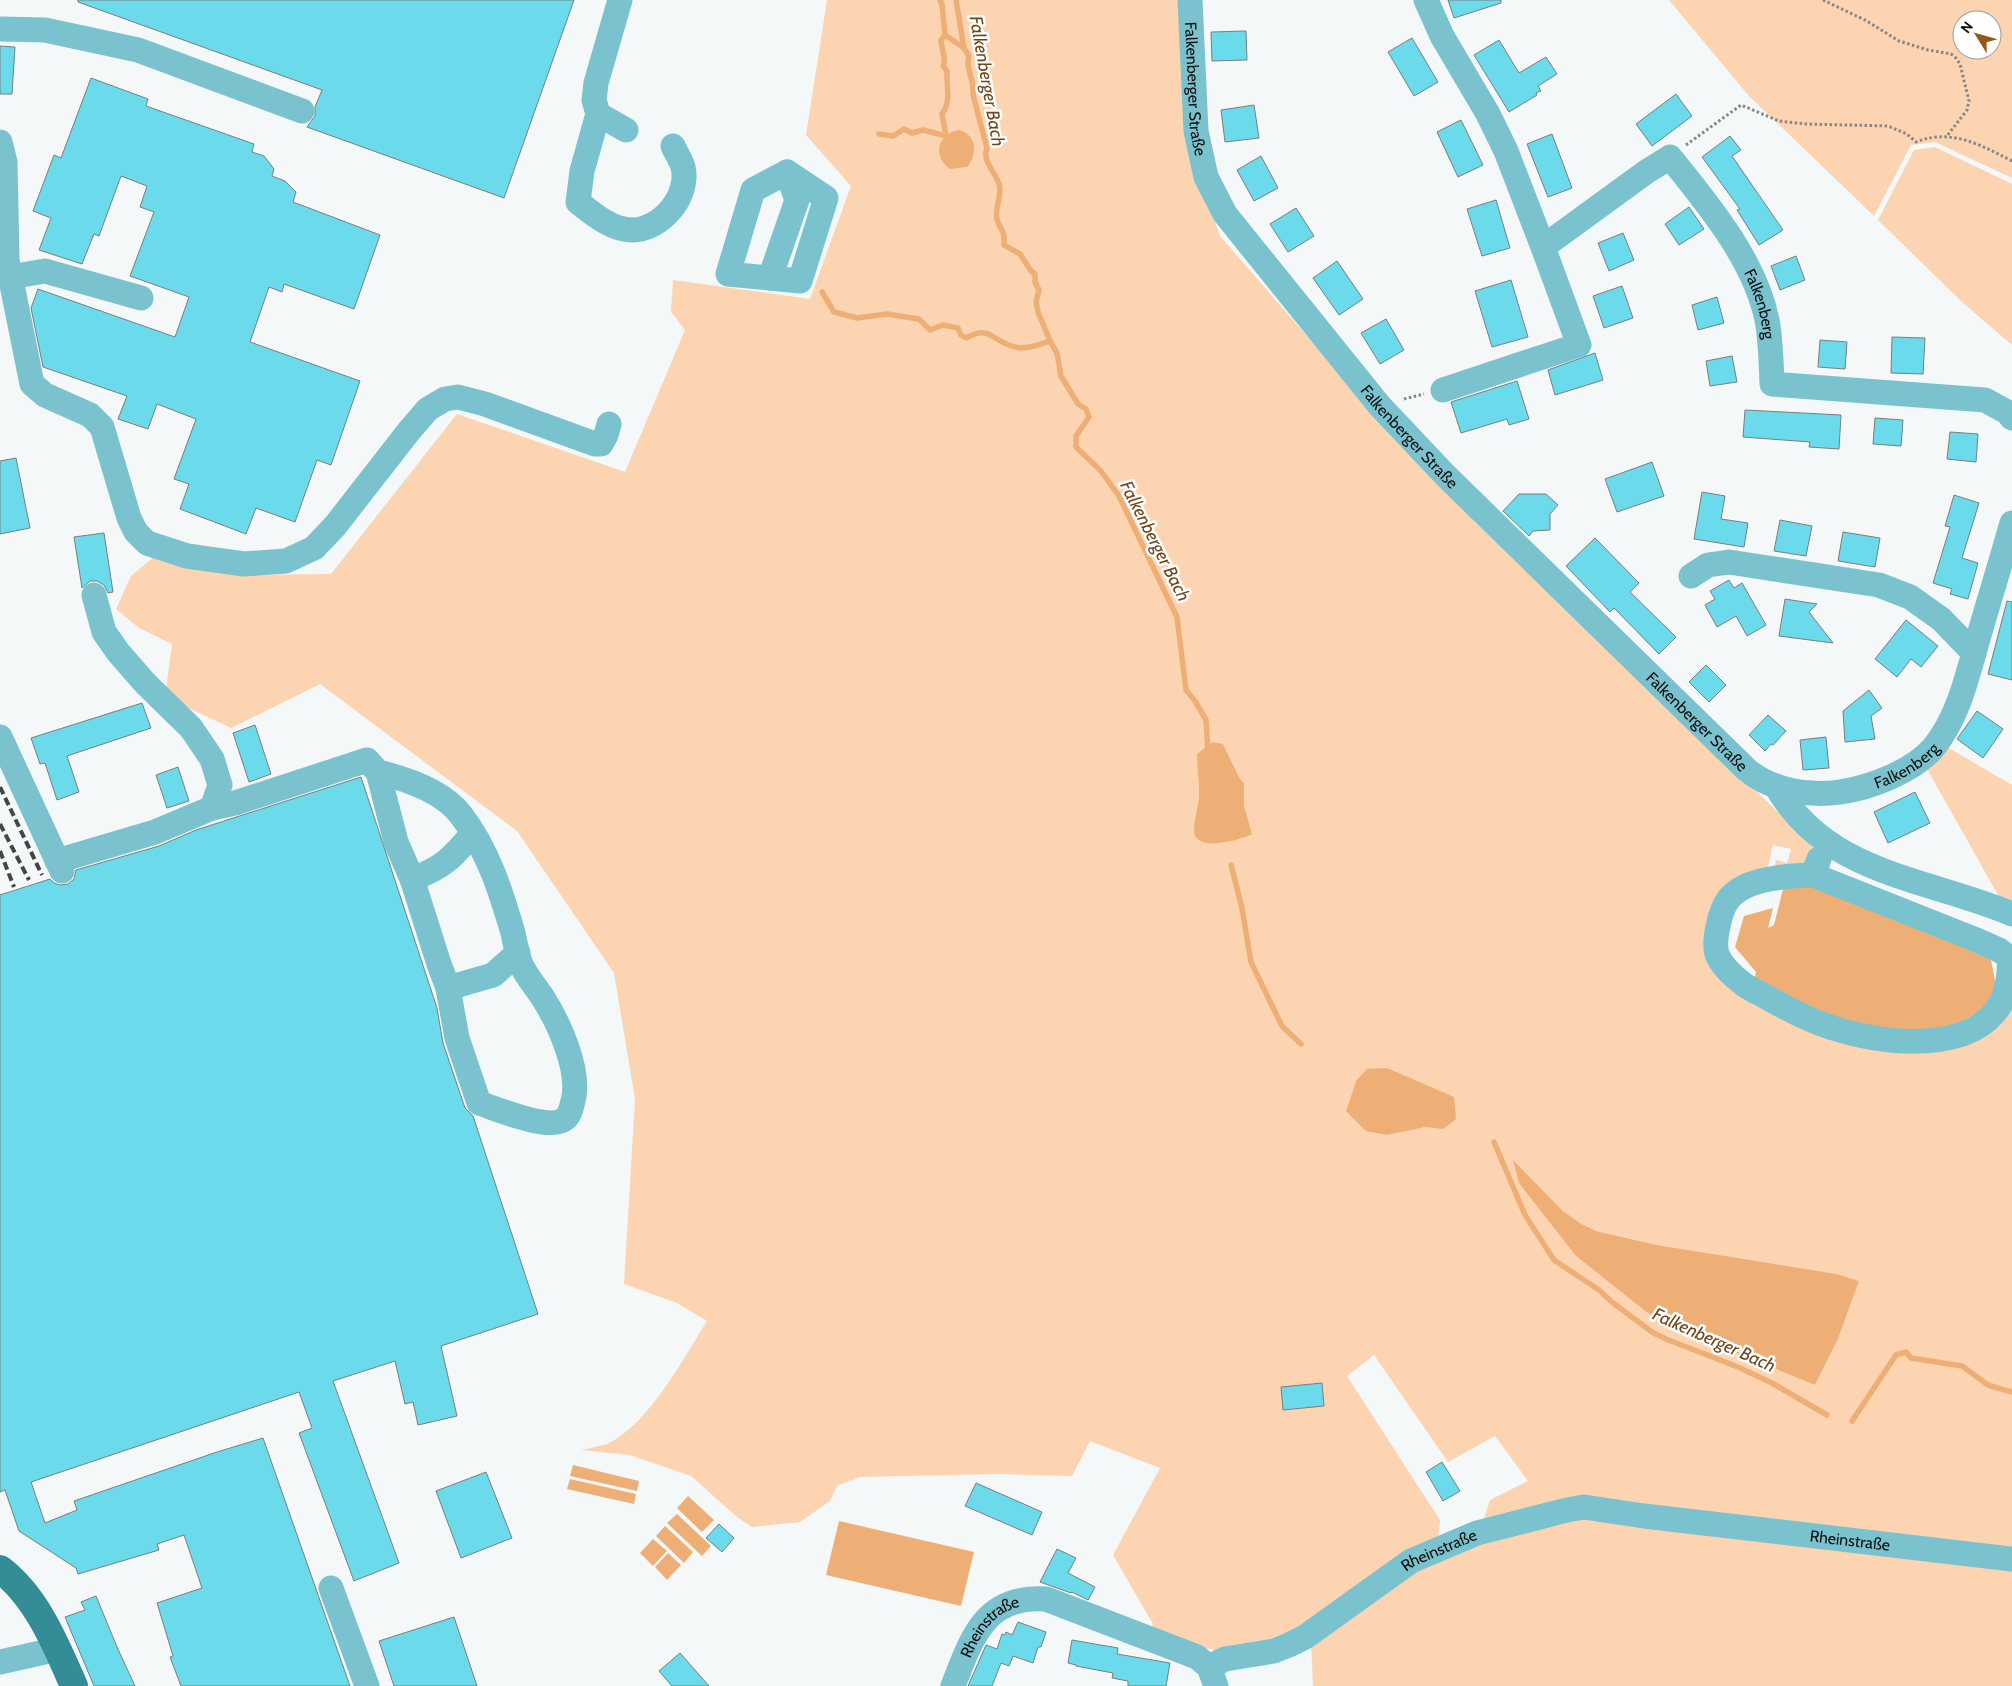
<svg xmlns="http://www.w3.org/2000/svg" width="2012" height="1686" font-family="Cabin,sans-serif">
	<style>
		.green { fill: #fcd4b1; fill-rule: evenodd }
		.water { fill: #eeaf76 }
		.lines { fill: none; stroke-linecap: round; stroke-linejoin: round }
		.stream { stroke: #eeaf76; stroke-width: 5.5 }
		.building { fill: #6bdbeb; stroke: #7a7e7f }
		.path { stroke: #858788; stroke-width: 3; stroke-dasharray: 2.5 2.5; stroke-linecap: butt }
		.minor { stroke: #7ac3ce; stroke-width: 25 }
		.major { stroke: #348c97; stroke-width: 28 }
		.rail { stroke: #444646; stroke-width: 4; stroke-dasharray: 8 4; stroke-linecap: butt }
		.labels { text-anchor: middle; dominant-baseline: central; stroke-width: 5; stroke-linejoin: round; paint-order: stroke }
		.street-label { font-size: 16px; fill: #0c0d0d; stroke: #fff }
		.water-label { font-size: 18px; font-style: italic; fill: #6f451b; stroke: #fff }
	</style>
	<rect width="100%" height="100%" fill="#f4f8f9"/>
	<!-- green -->
	<g class="green">
		<path d="M827,0H1179L1188,144L1220,236L1381,421L1589,630L1780,814C1788,821 1813,839 1813,850C1813,853 1811,858 1810,862L1773,874L1776,860L1787,863L1791,849L1773,845L1766,875L1731,887L1724,978L2012,1002V1686H1313L1311,1640L1483,1522L1490,1500L1528,1481L1495,1436L1448,1462L1374,1355L1347,1376L1440,1520L1438,1539L1290,1640L1228,1652L1203,1648L1151,1632L1153,1624L1113,1555L1160,1468L1090,1441L1072,1476L1001,1474L859,1477L837,1486L830,1501L800,1522L752,1527L737,1517L691,1476L630,1455L581,1450C590,1448 602,1446 611,1442C651,1420 683,1359 707,1321L677,1303L624,1284L635,1099L614,973L517,831L320,684L231,728L165,697L172,644L139,628L116,609L131,576L155,556L232,575L331,574L457,414L625,472L685,330L671,312L673,280L810,299L851,186L806,135ZM1223,744L1240,779L1244,783V807L1251,834L1220,843L1194,832L1199,792L1197,754ZM1356,1081L1443,1128L1426,1127L1387,1135L1346,1111ZM1514,1161L1563,1211L1580,1223L1596,1231L1657,1245L1837,1274L1859,1281L1838,1339L1815,1385L1670,1326L1645,1311L1576,1256Z"/>
		<path d="M1669,0H2012V178L1935,142L1911,145L1874,216L1749,96ZM1962,20H1992V50H1962Z"/>
		<path d="M1935,147L2012,184V345L1962,302L1878,220L1914,150Z"/>
		<path d="M1947,747L2012,785V906L2002,902L1927,769Z"/>
	</g>
	<!-- water -->
	<g class="water">
		<path d="M959,130C977,135 978,154 967,167L950,169C932,156 937,134 959,130Z"/>
		<path d="M1213,742L1223,744L1240,779L1244,783V806L1252,834C1240,840 1195,853 1194,831C1194,818 1199,805 1199,792C1199,780 1197,767 1197,754Z"/>
		<path d="M1799,884L1843,894L1991,960L1996,986L1984,1009L1942,1032L1856,1027L1754,982L1756,972L1735,947L1744,916L1773,908L1768,928L1774,925L1784,885Z"/>
		<path d="M1387,1068L1454,1097L1456,1119L1443,1129L1426,1127L1387,1135L1366,1131L1346,1111L1356,1081L1367,1069Z"/>
		<path d="M1513,1160L1563,1211L1580,1223L1596,1231L1657,1245L1837,1274L1859,1281L1838,1339L1815,1385L1670,1326L1645,1311L1576,1256L1519,1183Z"/>
		<path d="M573,1465L639,1481L637,1491L570,1476Z"/>
		<path d="M570,1479L636,1494L634,1504L567,1489Z"/>
		<path d="M688,1496L714,1520L702,1532L677,1508Z"/>
		<path d="M677,1514L711,1546L702,1556L667,1523Z"/>
		<path d="M839,1521L974,1552L961,1606L826,1575Z"/>
		<path d="M665,1526L693,1552L684,1563L656,1536Z"/>
		<path d="M653,1539L667,1551L653,1566L640,1553Z"/>
		<path d="M668,1553L681,1565L667,1580L655,1567Z"/>
	</g>
	<g class="lines">
		<!-- stream -->
		<g class="stream">
			<path d="M940,0L942,4L945,35L964,48"/>
			<path d="M956,0L964,48L969,56C965,69 975,80 973,95L987,148C982,162 995,171 999,184C1003,195 994,208 997,219C1000,232 1005,227 1004,245L1020,254L1031,271L1035,274V282L1039,290L1036,302L1038,312L1050,341L1057,353L1061,376L1078,404L1086,409L1089,417L1076,436V447L1101,471L1119,496L1177,617L1186,690L1195,701L1206,720L1208,753"/>
			<path d="M879,134L893,136L904,129L912,133L923,130L946,136L942,114C952,101 946,86 947,71L943,66C947,58 941,49 941,40L945,35"/>
			<path d="M822,292L834,312L857,318L887,314L919,319L930,330L943,325L958,328L961,335L966,338C991,324 992,342 1015,347C1026,350 1040,344 1050,341"/>
			<path d="M1231,865L1242,908L1251,962L1282,1026L1301,1044"/>
			<path d="M1494,1142L1525,1215L1554,1260L1599,1290L1613,1303L1652,1332L1666,1339L1738,1367L1772,1383L1827,1415"/>
			<path d="M1852,1421L1896,1355L1906,1352L1911,1358L1962,1366L1988,1385L2012,1392"/>
		</g>
	</g>
	<!-- building -->
	<g class="building">
		<path d="M78,0H574L504,198L307,127L315,116V107L322,90L78,2Z"/>
		<path d="M1448,0H1501V3L1454,18Z"/>
		<path d="M1246,31L1247,60L1212,61L1211,32Z"/>
		<path d="M1412,38L1438,82L1414,96L1388,52Z"/>
		<path d="M1499,40L1519,73L1546,57L1557,74L1538,86L1541,91L1536,93L1537,95L1509,112L1474,55Z"/>
		<path d="M0,46L15,47L12,94H0Z"/>
		<path d="M91,78L148,99L146,106L254,144L252,152L264,156L274,169L272,176L285,181L296,192L293,202L380,235L354,309L284,284L282,292L269,287L250,342L360,381L331,465L317,460L295,522L256,508L246,534L180,509L189,484L174,479L196,419L157,404L148,429L118,419L127,396L43,367L31,308L38,289L175,337L189,297L130,276L154,212L140,207L147,186L121,176L99,236L94,234L82,264L39,250L51,218L33,211L54,155L61,158Z"/>
		<path d="M1676,94L1692,116L1652,146L1636,124Z"/>
		<path d="M1254,105L1259,138L1225,142L1221,110Z"/>
		<path d="M1461,120L1483,165L1458,177L1437,132Z"/>
		<path d="M1552,134L1572,188L1548,197L1527,144Z"/>
		<path d="M1730,136L1741,150L1732,156L1783,230L1759,245L1737,210L1740,209L1702,157Z"/>
		<path d="M1261,156L1278,188L1254,201L1237,170Z"/>
		<path d="M1496,200L1510,248L1482,256L1467,209Z"/>
		<path d="M1689,207L1704,229L1679,245L1665,224Z"/>
		<path d="M1296,208L1314,236L1288,252L1270,224Z"/>
		<path d="M1623,233L1634,260L1609,271L1598,243Z"/>
		<path d="M1796,256L1805,280L1780,290L1771,266Z"/>
		<path d="M1337,261L1363,299L1339,315L1313,278Z"/>
		<path d="M1511,280L1528,337L1492,347L1475,291Z"/>
		<path d="M1622,286L1633,318L1604,328L1593,296Z"/>
		<path d="M1717,297L1724,323L1698,330L1692,305Z"/>
		<path d="M1386,319L1404,350L1380,364L1361,333Z"/>
		<path d="M1892,337L1925,338L1923,374L1891,373Z"/>
		<path d="M1820,340L1847,342L1845,369L1818,367Z"/>
		<path d="M1595,353L1603,380L1555,395L1548,370Z"/>
		<path d="M1732,356L1737,382L1710,386L1706,361Z"/>
		<path d="M1517,381L1529,419L1509,425L1507,419L1461,433L1451,402Z"/>
		<path d="M1745,410L1841,415L1839,449L1809,447L1810,442L1743,437Z"/>
		<path d="M1875,418L1903,420L1901,446L1873,444Z"/>
		<path d="M1950,432L1978,434L1976,462L1947,459Z"/>
		<path d="M16,458L30,528L0,534V461Z"/>
		<path d="M1652,462L1664,496L1617,512L1605,479Z"/>
		<path d="M1702,492L1725,496L1721,519L1748,523L1744,547L1694,539Z"/>
		<path d="M1519,494H1546L1558,505L1550,514V530L1533,531L1529,536L1503,511Z"/>
		<path d="M1954,495L1979,503L1962,558L1978,563L1968,599L1950,594L1952,589L1933,583L1950,527L1945,526Z"/>
		<path d="M1780,520L1812,526L1806,556L1774,551Z"/>
		<path d="M1843,532L1880,538L1875,567L1838,561Z"/>
		<path d="M104,533L113,592L108,593L104,585L97,581H90L82,588L74,537Z"/>
		<path d="M1595,538L1639,583L1630,592L1676,637L1659,654L1614,608L1610,612L1566,566Z"/>
		<path d="M1729,580L1734,588L1742,583L1766,625L1747,636L1736,616L1717,627L1705,605L1715,599L1710,591Z"/>
		<path d="M1785,599L1817,604L1809,612L1833,643L1779,636Z"/>
		<path d="M2007,601L2012,602V680L1988,674Z"/>
		<path d="M1906,620L1938,646L1921,667L1911,659L1897,677L1875,659Z"/>
		<path d="M1706,665L1726,685L1709,702L1689,682Z"/>
		<path d="M1869,690L1882,708L1871,716L1875,739L1845,742L1843,711Z"/>
		<path d="M142,703L151,728L67,756L79,792L57,800L45,763L40,764L31,738Z"/>
		<path d="M1977,711L2003,729L1983,758L1957,739Z"/>
		<path d="M1768,715L1786,731L1773,745L1771,744L1765,751L1749,735Z"/>
		<path d="M255,725L271,774L249,782L233,733Z"/>
		<path d="M1826,737L1829,768L1803,770L1800,740Z"/>
		<path d="M178,767L189,801L167,808L156,775Z"/>
		<path d="M361,777L437,1008L443,1043L465,1108L473,1116L538,1314L441,1346L457,1416L418,1425L413,1402L405,1404L395,1361L333,1381L399,1563L354,1581L299,1433L312,1428L299,1392L31,1482L45,1523L77,1510L74,1501L217,1452L263,1438L350,1686H181L170,1657L173,1656L157,1603L202,1588L184,1535L157,1544L159,1550L78,1574L76,1568L19,1531L5,1490L0,1492V895L50,879L54,883L60,885L68,884L74,879L76,870L159,846L196,830Z"/>
		<path d="M1915,792L1930,823L1888,843L1874,812Z"/>
		<path d="M1322,1383L1324,1406L1283,1410L1281,1387Z"/>
		<path d="M1442,1462L1460,1491L1443,1501L1426,1472Z"/>
		<path d="M486,1472L512,1538L461,1558L436,1491Z"/>
		<path d="M976,1483L1042,1512L1032,1535L965,1506Z"/>
		<path d="M719,1524L734,1538L722,1552L706,1538Z"/>
		<path d="M1057,1549L1076,1558L1068,1573L1095,1587L1088,1600L1072,1592L1071,1593L1040,1582Z"/>
		<path d="M96,1596L117,1647L135,1686H94L65,1617L85,1610L81,1602Z"/>
		<path d="M454,1617L477,1686H394L379,1641Z"/>
		<path d="M1018,1622L1046,1632L1041,1647H1038L1033,1663L1013,1656L1009,1666L1001,1663L992,1686H968L986,1645L997,1649L1002,1634L1005,1635L1006,1632L1012,1635Z"/>
		<path d="M1072,1640L1118,1648L1117,1654L1170,1663L1166,1686H1128V1681L1112,1678L1113,1673L1076,1666V1665L1068,1663Z"/>
		<path d="M680,1653L709,1686H672L659,1671Z"/>
	</g>
	<g class="lines">
		<!-- path -->
		<g class="path">
			<path d="M1823,0L1865,20L1899,41L1928,50L1951,54L1956,58L1960,64L1969,101L1967,110L1947,136"/>
			<path d="M1686,145L1741,105L1779,121L1806,124L1888,126L1907,134L1916,142C1951,128 1981,145 2012,161"/>
			<path d="M1404,399L1424,394"/>
		</g>
		<!-- minor -->
		<g class="minor">
			<path d="M620,0L596,83L594,100L598,114L626,130"/>
			<path id="s1" d="M1190,0L1196,131L1206,177L1225,214L1379,405L1445,475L1747,770C1771,790 1809,797 1840,792C1870,788 1914,771 1934,747C1959,716 1967,676 1978,639C1989,600 2001,562 2012,523"/>
			<path id="s2" d="M1426,0L1442,36L1488,114L1506,151L1543,247L1646,172L1670,157C1707,203 1755,260 1767,320C1771,341 1771,363 1772,384L1985,400L2007,412L2012,418"/>
			<path d="M0,29L45,30L138,50L302,111"/>
			<path d="M598,114L582,171L578,202C593,214 612,230 632,230C661,230 690,196 683,167C681,160 676,153 673,146"/>
			<path d="M0,142L5,162L7,260L32,384L45,395L90,415L102,427L129,518L136,532L147,543L187,556L244,564L286,561L314,548L335,526L409,431L428,409L445,399L458,397L485,404L595,444H601L606,435L609,424"/>
			<path d="M787,172L826,198L800,281L728,274L753,190Z"/>
			<path d="M10,277L45,271L141,298"/>
			<path d="M770,278L797,200L787,172"/>
			<path d="M1443,390L1579,345L1543,247"/>
			<path d="M1691,576L1708,565L1729,562L1879,585L1910,597L1941,619L1974,653"/>
			<path d="M0,737L62,871"/>
			<path d="M1776,786C1827,875 1927,878 2012,914"/>
			<path d="M212,808L235,803L367,760L378,772L396,842L412,879L439,964L448,988L457,1038L479,1103C497,1109 547,1130 563,1120C570,1116 571,1109 573,1101C581,1071 559,1023 543,998C536,987 525,975 520,962C517,953 515,943 513,933C501,892 488,850 461,815C443,791 407,779 378,772"/>
			<path d="M1819,859L1813,875L1974,939L1999,950L2010,958L2012,957"/>
			<path d="M57,861L155,832L212,808L220,785L212,759L191,728L145,683L118,652L104,632L94,595"/>
			<path d="M1813,875C1792,876 1766,877 1746,886C1740,889 1732,894 1728,900C1720,910 1713,942 1717,954C1721,965 1733,976 1742,983C1749,989 1759,993 1768,998C1789,1010 1810,1021 1833,1028C1881,1044 1977,1056 2003,999C2009,985 2009,972 2010,958"/>
			<path d="M412,879C443,868 453,857 473,833"/>
			<path d="M448,988L493,975L518,953"/>
			<path d="M331,1588L367,1686"/>
			<path d="M0,1662L58,1649"/>
			<path id="s3" d="M1209,1667L1225,1659L1274,1651L1289,1645L1305,1637L1411,1561L1477,1533L1567,1510L1584,1507L1644,1516L2012,1559"/>
			<path id="s4" d="M953,1686C972,1637 985,1595 1046,1599L1197,1657L1209,1667L1216,1686"/>
		</g>
		<!-- major -->
		<path class="major" d="M0,1569C37,1597 56,1645 74,1686"/>
		<!-- rail -->
		<g class="rail">
			<path d="M0,787L42,875"/>
			<path d="M0,824L29,880"/>
			<path d="M0,851L14,887"/>
		</g>
	</g>
	<g class="labels">
		<!-- street labels -->
		<g class="street-label">
			<text stroke="none"><textPath href="#s1" startOffset="89">Falkenberger Straße</textPath></text>
			<text stroke="none"><textPath href="#s2" startOffset="604">Falkenberg</textPath></text>
			<text stroke="none"><textPath href="#s1" startOffset="509">Falkenberger Straße</textPath></text>
			<text stroke="none"><textPath href="#s1" startOffset="914">Falkenberger Straße</textPath></text>
			<text stroke="none"><textPath href="#s1" startOffset="1154">Falkenberg</textPath></text>
			<text stroke="none"><textPath href="#s3" startOffset="682">Rheinstraße</textPath></text>
			<text stroke="none"><textPath href="#s3" startOffset="262">Rheinstraße</textPath></text>
			<text stroke="none"><textPath href="#s4" startOffset="72">Rheinstraße</textPath></text>
		</g>
		<!-- water labels -->
		<g class="water-label">
			<text transform="translate(987 81) rotate(80)">Falkenberger Bach</text>
			<text transform="translate(1155 541) rotate(63)">Falkenberger Bach</text>
			<text transform="translate(1714 1340) rotate(24)">Falkenberger Bach</text>
		</g>
	</g>
	<!-- north arrow -->
	<g transform="translate(1977 35) rotate(307)"><circle r="24" fill="#ffffff" stroke="#9e9e9e"/>
	<path d="M0-4L9 19L0 12L-9 19Z" fill="#935817"/>
	<text y="-8" font-size="14" font-weight="bold" text-anchor="middle" fill="#0c0d0d">N</text>
	</g>
</svg>
